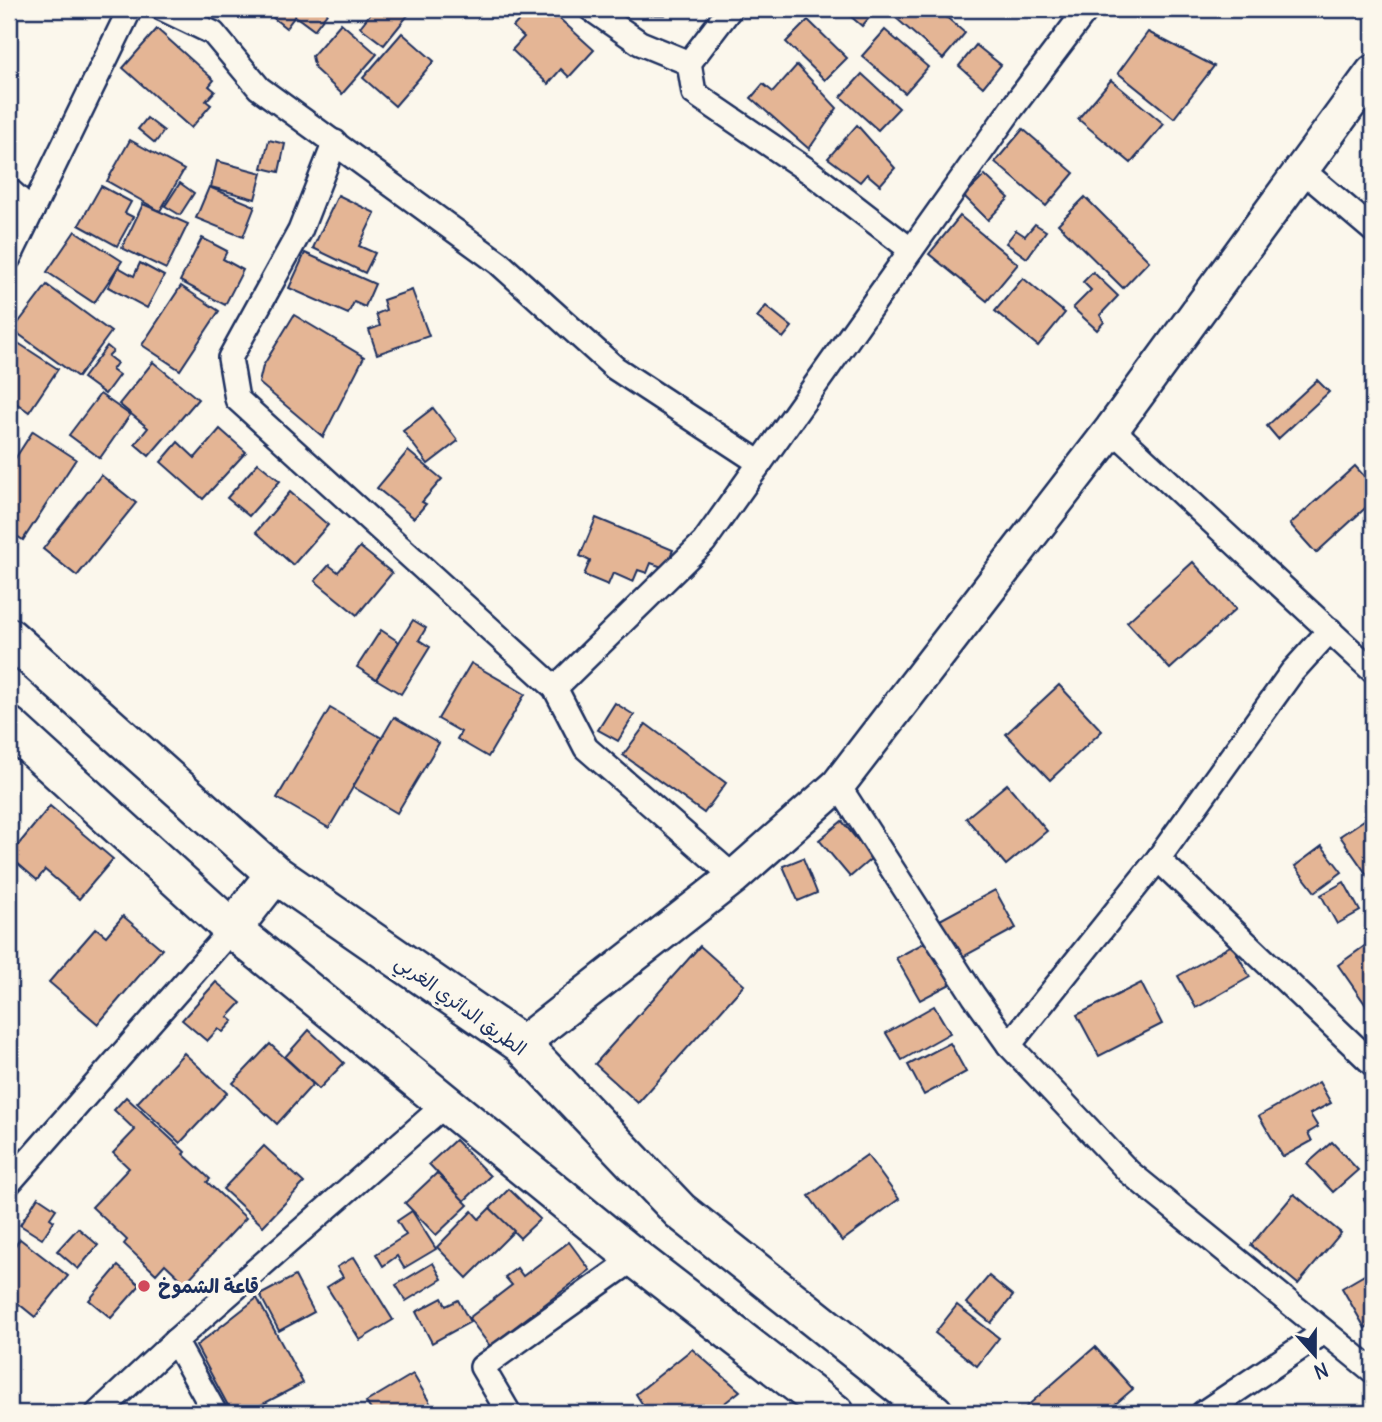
<svg xmlns="http://www.w3.org/2000/svg" width="1382" height="1422" font-family="Delius,'Playpen Sans Arabic',sans-serif">
	<style>
		.building { fill: #e4b595; stroke: #1b2f5e; stroke-width: 2 }
		.lines { fill: none; stroke-linecap: round; stroke-linejoin: round }
		.street-casing { stroke: #1b2f5e; stroke-width: 28 }
		.secondary-casing { stroke: #1b2f5e; stroke-width: 38 }
		.primary-casing { stroke: #1b2f5e; stroke-width: 42 }
		.street { stroke: #fbf7ec; stroke-width: 23 }
		.secondary { stroke: #fbf7ec; stroke-width: 33 }
		.primary { stroke: #fbf7ec; stroke-width: 37 }
		.poi-dot { fill: #d1495b; stroke: #fbf7ec; stroke-width: 2.5 }
		.labels { text-anchor: middle; dominant-baseline: central; stroke-width: 7; stroke-linejoin: round; paint-order: stroke }
		.street-label { font-size: 19px; fill: #1b2f5e; stroke: #fbf7ec }
		.poi-label { font-size: 19px; font-weight: bold; fill: #1b2f5e; stroke: #fbf7ec; text-anchor: start }
	</style>
	<rect width="100%" height="100%" fill="#fbf7ec"/>
	<filter id="ink" filterUnits="userSpaceOnUse"><feTurbulence type="fractalNoise" baseFrequency=".0143" numOctaves="2"/><feDisplacementMap in="SourceGraphic" scale="14" xChannelSelector="R" yChannelSelector="G"/><feConvolveMatrix kernelMatrix="1 2 1 2 8 2 1 2 1" color-interpolation-filters="sRGB"/></filter>
	<g filter="url(#ink)">
		<!-- building -->
		<g class="building">
			<path d="M271,9H330L314,30L295,16L286,28L267,13Z"/>
			<path d="M366,9H413L384,45L360,27L371,13Z"/>
			<path d="M529,9H549L594,50L569,77L561,69L548,84L512,50L524,37L513,27Z"/>
			<path d="M637,9H670L665,15H647Z"/>
			<path d="M842,9H877L862,26Z"/>
			<path d="M904,9H937L965,33L943,59L896,18Z"/>
			<path d="M808,20L847,58L825,80L786,42Z"/>
			<path d="M341,23L377,54L342,94L315,69L312,56Z"/>
			<path d="M157,29L214,80L209,86L215,91L206,101L211,105L191,128L123,68Z"/>
			<path d="M885,30L928,67L905,93L862,56Z"/>
			<path d="M1148,32L1214,66L1174,118L1118,73Z"/>
			<path d="M402,33L434,61L395,106L363,78Z"/>
			<path d="M976,45L1001,65L983,87L959,66Z"/>
			<path d="M797,65L837,108L809,149L751,98L763,84L773,92Z"/>
			<path d="M862,74L899,108L878,130L841,97Z"/>
			<path d="M1111,80L1164,124L1131,163L1078,119Z"/>
			<path d="M147,118L164,131L155,143L138,129Z"/>
			<path d="M857,125L895,168L880,185L867,174L860,182L828,158Z"/>
			<path d="M1023,129L1074,173L1046,206L995,162Z"/>
			<path d="M130,140L184,170L160,211L107,181Z"/>
			<path d="M269,140L285,144L279,172L262,168Z"/>
			<path d="M217,161L262,173L255,199L211,187Z"/>
			<path d="M985,175L1009,198L988,220L964,196Z"/>
			<path d="M180,183L194,193L180,215L165,206Z"/>
			<path d="M101,186L131,202L125,213L133,217L117,246L79,225Z"/>
			<path d="M209,187L255,206L243,237L196,218Z"/>
			<path d="M338,195L375,213L359,246L375,253L365,273L313,248Z"/>
			<path d="M1085,197L1149,261L1123,288L1058,224Z"/>
			<path d="M143,204L188,224L166,269L122,248Z"/>
			<path d="M960,216L1018,264L987,301L929,254Z"/>
			<path d="M1035,224L1046,231L1027,258L1006,243L1016,230L1025,236Z"/>
			<path d="M75,231L122,261L94,303L47,272Z"/>
			<path d="M202,238L227,251L223,259L243,270L225,305L180,281Z"/>
			<path d="M305,253L375,284L365,307L354,302L348,314L289,288Z"/>
			<path d="M140,263L164,276L147,308L108,287L118,267L134,276Z"/>
			<path d="M1093,272L1118,296L1100,315L1104,322L1097,330L1073,308L1091,290L1083,282Z"/>
			<path d="M1023,278L1065,313L1038,346L995,311Z"/>
			<path d="M47,285L111,332L78,377L13,330Z"/>
			<path d="M181,286L219,311L180,370L142,345Z"/>
			<path d="M412,290L429,336L377,354L369,330L380,326L376,314L386,310L383,300Z"/>
			<path d="M766,306L792,327L783,338L757,317Z"/>
			<path d="M294,315L364,357L323,437L259,383L263,366Z"/>
			<path d="M15,341L58,369L29,412L9,398V350Z"/>
			<path d="M107,346L113,351L108,356L117,363L112,370L119,375L105,394L83,378Z"/>
			<path d="M153,362L198,399L149,456L135,444L148,428L119,404Z"/>
			<path d="M1317,380L1329,392L1278,439L1267,426Z"/>
			<path d="M100,394L130,415L100,458L69,435Z"/>
			<path d="M433,408L458,441L428,464L403,431Z"/>
			<path d="M220,429L246,452L203,499L161,462L178,442L195,458Z"/>
			<path d="M33,431L76,459L23,540L9,531V468Z"/>
			<path d="M408,451L442,479L422,502L426,504L414,518L377,488Z"/>
			<path d="M258,463L280,481L249,516L227,498Z"/>
			<path d="M1355,466L1373,486V501L1316,553L1290,524Z"/>
			<path d="M101,475L136,503L77,576L43,549Z"/>
			<path d="M290,492L328,525L293,565L256,532Z"/>
			<path d="M596,518L673,550L665,568L651,563L647,573L638,570L633,582L613,573L608,585L584,575L590,561L580,556Z"/>
			<path d="M360,547L392,573L357,615L315,581L329,565L338,572Z"/>
			<path d="M1193,562L1236,609L1170,669L1127,622Z"/>
			<path d="M413,620L426,628L419,640L430,647L401,694L376,679Z"/>
			<path d="M381,630L399,642L376,679L357,667Z"/>
			<path d="M471,663L525,694L488,757L457,739L461,732L438,719Z"/>
			<path d="M1059,685L1102,731L1050,780L1006,734Z"/>
			<path d="M615,703L634,715L618,741L598,730Z"/>
			<path d="M330,708L382,738L329,828L277,798Z"/>
			<path d="M394,717L439,743L397,813L353,787Z"/>
			<path d="M646,724L726,783L704,813L623,755Z"/>
			<path d="M1007,784L1047,831L1006,865L966,818Z"/>
			<path d="M50,806L113,859L79,899L45,870L37,880L9,856Z"/>
			<path d="M1373,814V877L1370,879L1340,836Z"/>
			<path d="M842,821L872,858L850,877L819,840Z"/>
			<path d="M1322,846L1342,872L1315,892L1295,866Z"/>
			<path d="M803,858L817,893L798,901L783,866Z"/>
			<path d="M1344,882L1360,911L1337,924L1321,895Z"/>
			<path d="M995,890L1016,928L961,958L940,920Z"/>
			<path d="M123,916L162,949L98,1024L49,982L96,928L106,936Z"/>
			<path d="M933,938L956,981L920,1000L896,958Z"/>
			<path d="M1373,940V1009L1370,1011L1338,965Z"/>
			<path d="M1232,945L1250,977L1196,1008L1178,976Z"/>
			<path d="M700,946L744,985L638,1103L595,1064Z"/>
			<path d="M216,982L241,1003L228,1017L233,1021L223,1032L218,1029L207,1041L182,1020Z"/>
			<path d="M1141,983L1162,1024L1099,1056L1077,1015Z"/>
			<path d="M934,1006L950,1033L902,1060L886,1033Z"/>
			<path d="M309,1030L344,1063L319,1089L285,1057Z"/>
			<path d="M950,1043L966,1072L924,1095L908,1065Z"/>
			<path d="M270,1044L313,1084L277,1124L233,1083Z"/>
			<path d="M184,1053L227,1093L180,1143L137,1103Z"/>
			<path d="M1319,1082L1331,1103L1310,1114L1318,1127L1308,1133L1312,1141L1283,1157L1259,1116Z"/>
			<path d="M126,1097L185,1152L183,1154L210,1179L207,1182L246,1218L185,1283L165,1264L156,1274L124,1244L127,1240L92,1207L129,1168L113,1153L135,1130L114,1110Z"/>
			<path d="M455,1140L490,1176L464,1201L429,1164Z"/>
			<path d="M1332,1142L1358,1170L1333,1192L1307,1164Z"/>
			<path d="M264,1146L304,1183L263,1226L223,1189Z"/>
			<path d="M867,1155L899,1199L842,1241L809,1196Z"/>
			<path d="M437,1173L468,1205L436,1235L405,1203Z"/>
			<path d="M509,1189L540,1219L520,1238L490,1208Z"/>
			<path d="M1294,1194L1341,1233L1298,1284L1251,1245Z"/>
			<path d="M1373,1194V1215L1364,1199Z"/>
			<path d="M38,1197L56,1209L50,1218L54,1221L42,1239L20,1225Z"/>
			<path d="M490,1208L514,1231L467,1278L437,1247L472,1211L479,1219Z"/>
			<path d="M412,1211L436,1249L404,1268L397,1256L383,1266L376,1254L406,1235L397,1221Z"/>
			<path d="M78,1228L98,1245L78,1269L57,1251Z"/>
			<path d="M20,1239L68,1276L35,1317L9,1296V1254Z"/>
			<path d="M569,1242L590,1270L490,1346L469,1318L512,1285L505,1277L517,1268L523,1276Z"/>
			<path d="M354,1257L393,1320L360,1340L327,1287L343,1277L337,1267Z"/>
			<path d="M433,1263L442,1279L406,1301L396,1285Z"/>
			<path d="M118,1266L140,1285L111,1318L89,1300Z"/>
			<path d="M1373,1270V1323L1365,1328L1342,1288Z"/>
			<path d="M295,1276L314,1312L279,1331L260,1295Z"/>
			<path d="M989,1276L1013,1296L991,1323L966,1303Z"/>
			<path d="M257,1298L303,1383L246,1413H232L196,1346Z"/>
			<path d="M442,1298L446,1306L458,1300L470,1322L432,1343L416,1312Z"/>
			<path d="M957,1305L999,1338L977,1366L935,1333Z"/>
			<path d="M1095,1347L1133,1389L1105,1413H1031L1026,1407Z"/>
			<path d="M692,1349L740,1391L712,1413H648L636,1394Z"/>
			<path d="M413,1374L436,1413H373L366,1402Z"/>
		</g>
		<g class="lines">
			<defs>
				<g id="street">
					<path d="M163,9L213,33L259,88L499,263L615,368L760,463"/>
					<path d="M591,9L640,43L689,63L694,93L810,172L911,250"/>
					<path d="M689,63L730,9"/>
					<path d="M335,142L300,231L230,358L237,399L555,688L586,748L734,877"/>
					<path d="M1301,169L1373,230"/>
					<path d="M9,190L32,211"/>
					<path d="M9,258L130,9"/>
					<path d="M1112,429L1373,671"/>
					<path d="M555,688L704,542L1012,108L1087,9"/>
					<path d="M838,785L974,996L1009,1045L1129,1172L1373,1371"/>
					<path d="M1158,859L1373,1064"/>
					<path d="M1009,1045L1158,859L1292,672L1330,630"/>
					<path d="M9,1183L232,929"/>
					<path d="M175,1341L215,1413"/>
					<path d="M98,1413L175,1341L447,1103"/>
					<path d="M509,1413L482,1367L635,1258"/>
					<path d="M1203,1413L1324,1332"/>
				</g>
				<path id="secondary" d="M521,1044L734,877L838,785L1112,429L1373,72"/>
				<g id="primary">
					<path d="M9,637L275,874L521,1044L680,1211L934,1413"/>
					<path d="M9,726L232,929L635,1258L835,1413"/>
					<path d="M232,929L275,874"/>
				</g>
			</defs>
			<!-- street casing -->
			<use href="#street" class="street-casing"/>
			<!-- secondary casing -->
			<use href="#secondary" class="secondary-casing"/>
			<!-- primary casing -->
			<use href="#primary" class="primary-casing"/>
			<!-- street -->
			<use href="#street" class="street"/>
			<!-- secondary -->
			<use href="#secondary" class="secondary"/>
			<!-- primary -->
			<use href="#primary" class="primary"/>
		</g>
	</g>
	<!-- markers -->
	<circle class="poi-dot" cx="144" cy="1286" r="7"/>
	<g class="labels">
		<!-- street labels -->
		<g class="street-label">
			<text transform="translate(461 1005) rotate(36)">الطريق الدائري الغربي</text>
		</g>
		<!-- poi labels -->
		<g class="poi-label">
			<text x="158" y="1286">قاعة الشموخ</text>
		</g>
	</g>
	<!-- margin -->
	<rect width="1382" height="1422" fill="none" stroke="#fbf7ec" stroke-width="35"/>
	<rect x="18" y="18" width="1347" height="1387" fill="none" stroke="#1b2f5e" stroke-width="2.5" filter="url(#ink)"/>
	<!-- north arrow -->
	<g transform="translate(1315 1355) rotate(159)" stroke="#fbf7ec" stroke-width="5" paint-order="stroke">
	<path d="M0-5L12 26L0 18L-12 26Z" fill="#1b2f5e"/>
	<text y="-10" font-size="19" font-weight="bold" text-anchor="middle" fill="#1b2f5e">N</text>
	</g>
</svg>
